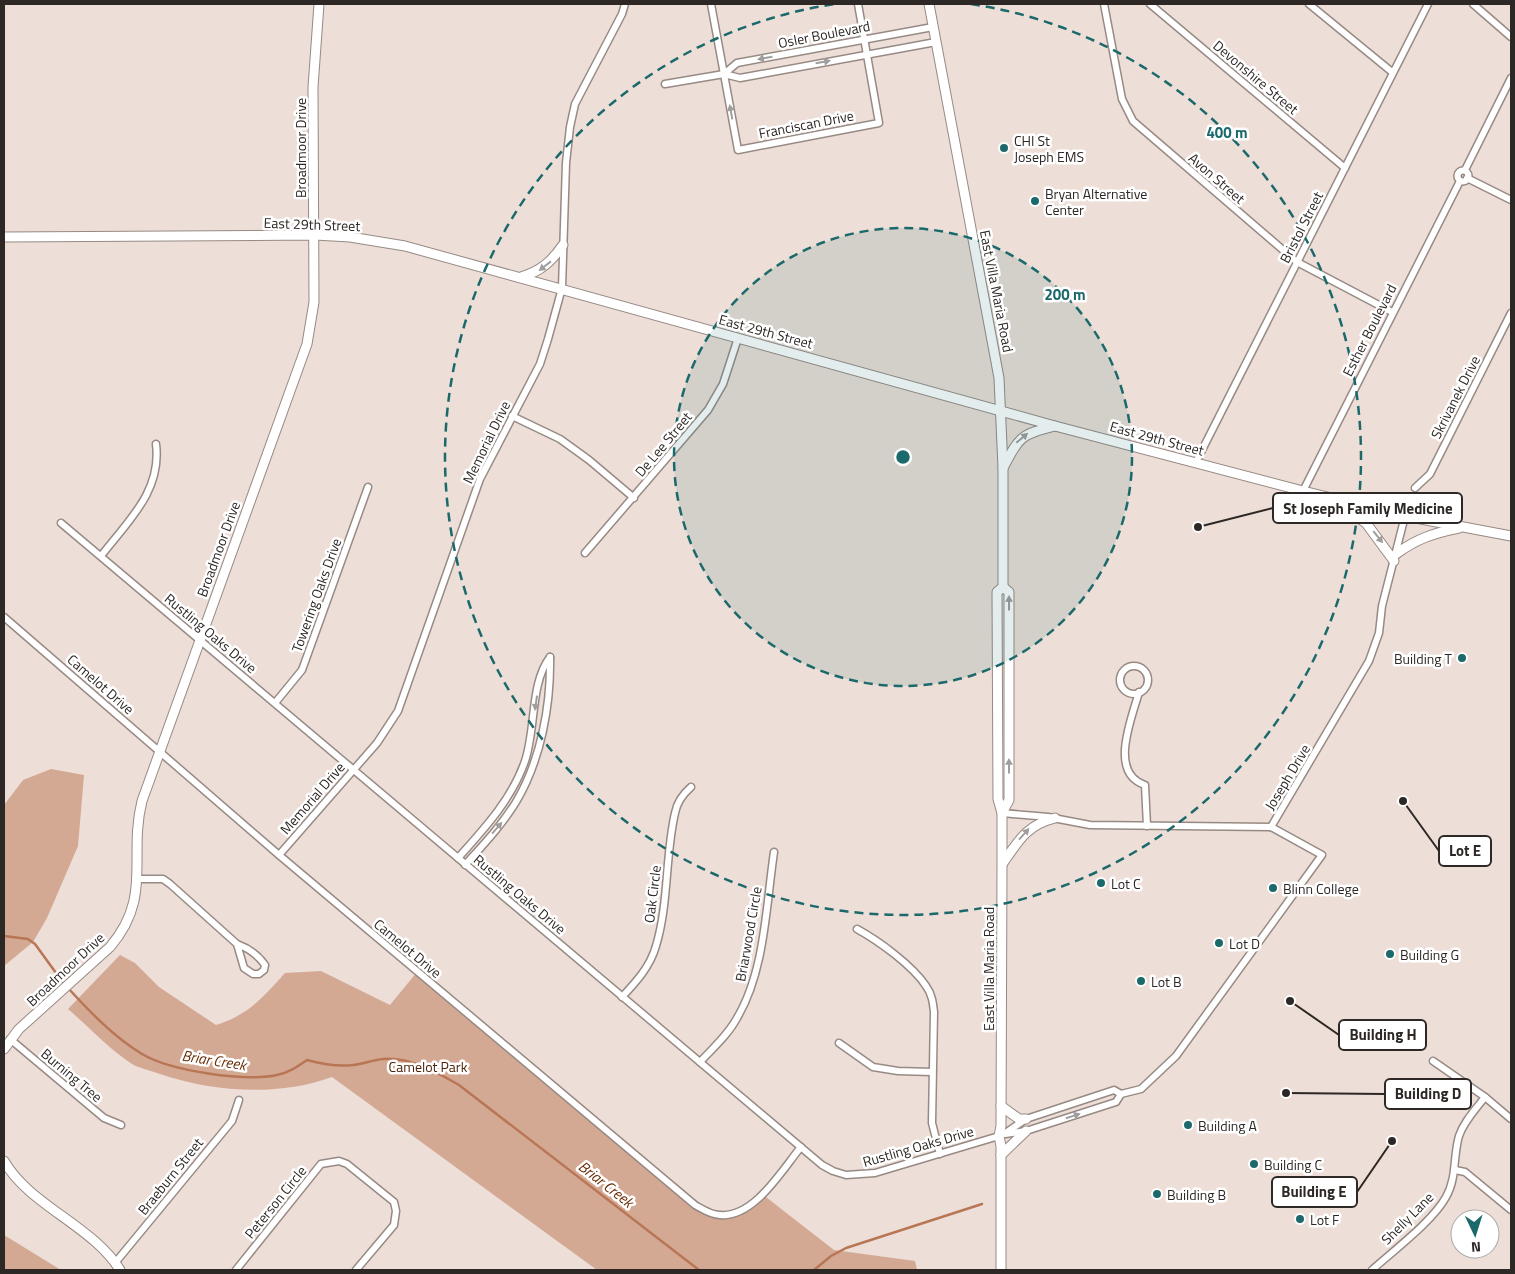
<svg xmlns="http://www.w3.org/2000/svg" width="1515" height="1274" font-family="'Titillium Web',sans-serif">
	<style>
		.green { fill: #d4a994 }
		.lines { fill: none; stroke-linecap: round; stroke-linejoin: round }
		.stream { stroke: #b87655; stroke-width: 2.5 }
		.street-casing { stroke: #978a84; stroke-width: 9 }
		.secondary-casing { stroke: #978a84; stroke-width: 11 }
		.street { stroke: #fff; stroke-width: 6 }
		.secondary { stroke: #fff; stroke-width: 9 }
		.oneway { fill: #a09e9d }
		.ring { fill: none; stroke: #1c696b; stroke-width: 2.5; stroke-dasharray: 9 6 }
		.poi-dot { fill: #1c696b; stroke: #fff; stroke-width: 2 }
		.labels { text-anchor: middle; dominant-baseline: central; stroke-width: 5; stroke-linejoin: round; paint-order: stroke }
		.street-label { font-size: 14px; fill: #2d2725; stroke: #fff }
		.poi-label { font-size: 14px; fill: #2d2725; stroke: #fff; text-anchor: start }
		.park-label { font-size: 14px; fill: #4a1e05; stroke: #fff }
		.water-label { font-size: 15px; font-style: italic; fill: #6b2d05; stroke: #fff }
		.centre { fill: #1c696b; stroke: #fff; stroke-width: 2.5 }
		.ring-label { font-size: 15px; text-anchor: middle; font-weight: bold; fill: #1c696b; stroke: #fff; stroke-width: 5; stroke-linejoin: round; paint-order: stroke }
		.leader { fill: none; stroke: #2d2725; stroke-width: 2 }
		.callout-dot { fill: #2d2725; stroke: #fff; stroke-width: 2 }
		.callout { fill: #fff; stroke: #2d2725; stroke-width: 2 }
		.callout-label { font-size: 15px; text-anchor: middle; font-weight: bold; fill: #2d2725 }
	</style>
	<rect width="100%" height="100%" fill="#edded8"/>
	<!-- green -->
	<g class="green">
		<path d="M51,769L84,775L78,846L47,918L33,942L4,966V805L23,780Z"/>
		<path d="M120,955L135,963L159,987L216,1025C249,1015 263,997 285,973L321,971L390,1005L417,972L695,1205C728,1220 734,1217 762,1194L834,1250L915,1261L917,1270H597L332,1077C278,1097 211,1092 157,1073C149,1070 139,1068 132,1064C109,1049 89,1027 68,1009Z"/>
		<path d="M4,1235L61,1270H4Z"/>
	</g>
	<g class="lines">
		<!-- stream -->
		<g class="stream">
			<path d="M4,936L28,939L35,944L64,984"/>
			<path d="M68,988C90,1012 114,1037 142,1054C171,1071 244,1082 277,1075C288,1073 297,1067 307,1060C322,1064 337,1067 353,1065C363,1064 373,1060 383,1059C411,1057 436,1072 459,1085L699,1270"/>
			<path d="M814,1270L831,1256L846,1248L982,1204"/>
		</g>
		<defs>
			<g id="street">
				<path d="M711,4L738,150L879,123L858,4"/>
				<path d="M1104,4L1122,99L1133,121L1297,262L1392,312"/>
				<path d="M1150,4L1345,168"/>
				<path d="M1309,4L1392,72"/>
				<path d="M1473,4L1511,37"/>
				<path d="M724,74L737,63L933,27"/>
				<path d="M665,84L724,74L740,78L936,42"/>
				<path d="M1465,170L1511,78"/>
				<circle cx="1463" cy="176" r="5.5"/>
				<path d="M1467,178L1511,200"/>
				<path d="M512,416L560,439L589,460L634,498"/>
				<path d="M1196,462L1428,4"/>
				<path d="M1415,488L1430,474L1511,313"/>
				<path d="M1303,491L1460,181"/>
				<path d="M61,523L822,1165L833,1171L846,1175L875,1173L999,1136"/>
				<path d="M585,553L708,410L723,384L738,338"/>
				<path d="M101,556C128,521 162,491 156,444"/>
				<path d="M4,617L279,855L695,1205C702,1209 711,1215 720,1215C754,1218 782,1170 801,1147"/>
				<circle cx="1134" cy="680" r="14"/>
				<path d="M1139,692C1132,718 1108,773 1145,785L1147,826"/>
				<path d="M275,703L302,670L368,487"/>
				<path d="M1002,813L1048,817L1090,825L1271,827L1322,855L1176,1056L1141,1089L1121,1094L1116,1102L1026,1131L1005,1134"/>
				<path d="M1271,827L1369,661L1379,633L1382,606L1405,516"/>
				<path d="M279,855L377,743L398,711L480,479L540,364L548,339L562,288L566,163L570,127L575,104L622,14L625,4"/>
				<path d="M458,858C484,829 512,799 525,761C536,729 530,683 550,657"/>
				<path d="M465,865C483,845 502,825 516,802C541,760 551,705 550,657"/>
				<path d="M138,879H163L170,884L237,944L244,968L253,974H259L264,970L265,965C258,955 248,948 237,944"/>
				<path d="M857,929C879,941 913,966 926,986C932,994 933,1003 934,1012L932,1123L940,1154"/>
				<path d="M622,997C636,982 650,967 656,946C669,903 665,856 675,813C677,802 683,794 691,787"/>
				<path d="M10,1039L104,1118L121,1125"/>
				<path d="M839,1043L873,1067L898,1071L932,1072"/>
				<path d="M1433,1061L1485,1097L1511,1119"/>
				<path d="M700,1062C713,1048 728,1035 737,1018C765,971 766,906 774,852"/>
				<path d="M1007,1132L1026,1119L1114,1090L1121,1094"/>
				<path d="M1455,1170L1465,1172L1511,1210"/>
				<path d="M115,1263L232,1121L239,1100"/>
				<path d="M236,1270L321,1164L339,1161L347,1164L394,1202L396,1211L394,1225L356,1270"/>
				<path d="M1372,1270C1393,1251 1433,1221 1446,1197C1457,1178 1453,1156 1459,1136C1464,1121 1476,1109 1485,1097"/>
			</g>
			<g id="secondary">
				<path d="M929,4L999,378L1003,468V587L997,592L998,799L1002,813V863L1001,1126L999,1136L1001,1146V1270"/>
				<path d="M4,237L315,235L350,237L405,246L1055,426L1303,491L1405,516L1511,536"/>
				<path d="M521,277C541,271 551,262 563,245"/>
				<path d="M1003,468C1020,436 1020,435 1055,426"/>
				<path d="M1333,501L1366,523L1394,561"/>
				<path d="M1396,554C1416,539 1434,533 1459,528"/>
				<path d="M1002,813L1009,800V592L1003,587"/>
				<path d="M1003,863C1019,840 1027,825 1055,818"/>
				<path d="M4,1049L19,1029L110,947C153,897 128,857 142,801L307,344L314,302L313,87L319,4"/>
				<path d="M1001,1106L1019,1119H1026"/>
				<path d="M1001,1155L1026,1131"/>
				<path d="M4,1161C29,1205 93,1226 120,1270"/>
			</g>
		</defs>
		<!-- street casing -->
		<use href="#street" class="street-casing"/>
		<!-- secondary casing -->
		<use href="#secondary" class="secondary-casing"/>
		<!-- street -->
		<use href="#street" class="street"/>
		<!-- secondary -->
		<use href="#secondary" class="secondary"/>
	</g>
	<!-- one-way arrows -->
	<defs><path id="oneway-solid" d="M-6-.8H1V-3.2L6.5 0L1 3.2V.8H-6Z" transform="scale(1.25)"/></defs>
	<g class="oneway">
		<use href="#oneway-solid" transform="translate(765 58) rotate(170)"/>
		<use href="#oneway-solid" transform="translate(823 62) rotate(-10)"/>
		<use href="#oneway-solid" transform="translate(731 112) rotate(-100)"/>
		<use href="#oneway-solid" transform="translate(545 266) rotate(142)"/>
		<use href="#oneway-solid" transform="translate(1022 438) rotate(-40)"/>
		<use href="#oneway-solid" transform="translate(1378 537) rotate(51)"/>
		<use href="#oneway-solid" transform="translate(1009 603) rotate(-90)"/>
		<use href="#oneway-solid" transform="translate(536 703) rotate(98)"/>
		<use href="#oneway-solid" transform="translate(1009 766) rotate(-90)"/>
		<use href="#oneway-solid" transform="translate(497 828) rotate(-49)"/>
		<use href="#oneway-solid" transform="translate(1024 834) rotate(-48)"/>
		<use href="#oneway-solid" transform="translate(1073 1116) rotate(-18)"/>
	</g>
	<!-- distance rings -->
	<circle cx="903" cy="457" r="229" fill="#1c696b" fill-opacity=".12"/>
	<g class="ring">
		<circle cx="903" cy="457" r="229"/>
		<path d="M971 4A458 458 0 1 1 835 4"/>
	</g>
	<!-- markers -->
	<g class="poi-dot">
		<circle cx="1004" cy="148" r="5"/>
		<circle cx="1035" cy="201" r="5"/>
		<circle cx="1462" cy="658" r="5"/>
		<circle cx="1101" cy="883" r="5"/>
		<circle cx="1273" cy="888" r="5"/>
		<circle cx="1219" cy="943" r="5"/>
		<circle cx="1390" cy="954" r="5"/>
		<circle cx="1141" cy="981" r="5"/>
		<circle cx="1188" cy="1125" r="5"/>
		<circle cx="1254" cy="1164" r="5"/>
		<circle cx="1157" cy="1194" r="5"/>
		<circle cx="1300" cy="1219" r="5"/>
	</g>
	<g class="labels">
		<!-- street labels -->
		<g class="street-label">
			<text transform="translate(824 34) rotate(-11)">Osler Boulevard</text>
			<text transform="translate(1256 77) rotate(40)">Devonshire Street</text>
			<text transform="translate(806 124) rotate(-11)">Franciscan Drive</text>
			<text transform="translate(300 148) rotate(-90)">Broadmoor Drive</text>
			<text transform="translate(1217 178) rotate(41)">Avon Street</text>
			<text transform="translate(312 224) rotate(2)">East 29th Street</text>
			<text transform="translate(1301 227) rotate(-63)">Bristol Street</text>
			<text transform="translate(997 291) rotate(79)">East Villa Maria Road</text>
			<text transform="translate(1369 330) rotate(-63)">Esther Boulevard</text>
			<text transform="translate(766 331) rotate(15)">East 29th Street</text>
			<text transform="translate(1455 397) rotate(-63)">Skrivanek Drive</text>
			<text transform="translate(1157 438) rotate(15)">East 29th Street</text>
			<text transform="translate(486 442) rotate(-64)">Memorial Drive</text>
			<text transform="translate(663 444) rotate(-50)">De Lee Street</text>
			<text transform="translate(218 549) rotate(-70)">Broadmoor Drive</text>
			<text transform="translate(316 595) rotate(-70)">Towering Oaks Drive</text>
			<text transform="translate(211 633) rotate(40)">Rustling Oaks Drive</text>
			<text transform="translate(101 684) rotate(41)">Camelot Drive</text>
			<text transform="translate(1287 777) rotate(-59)">Joseph Drive</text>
			<text transform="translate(312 798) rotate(-49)">Memorial Drive</text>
			<text transform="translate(520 894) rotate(40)">Rustling Oaks Drive</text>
			<text transform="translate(652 894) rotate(-83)">Oak Circle</text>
			<text transform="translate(748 934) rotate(-80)">Briarwood Circle</text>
			<text transform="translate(408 948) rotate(40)">Camelot Drive</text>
			<text transform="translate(65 969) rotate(-43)">Broadmoor Drive</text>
			<text transform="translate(988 969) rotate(-90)">East Villa Maria Road</text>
			<text transform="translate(72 1075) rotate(40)">Burning Tree</text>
			<text transform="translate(918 1146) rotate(-16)">Rustling Oaks Drive</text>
			<text transform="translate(170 1176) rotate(-51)">Braeburn Street</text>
			<text transform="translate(275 1202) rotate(-51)">Peterson Circle</text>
			<text transform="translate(1407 1218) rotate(-45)">Shelly Lane</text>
		</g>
		<!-- poi labels -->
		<g class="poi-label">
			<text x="1014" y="140">CHI St<tspan x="1014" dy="16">Joseph EMS</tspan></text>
			<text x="1045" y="193">Bryan Alternative<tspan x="1045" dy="16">Center</tspan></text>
			<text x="1452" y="658" text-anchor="end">Building T</text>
			<text x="1111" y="883">Lot C</text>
			<text x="1283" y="888">Blinn College</text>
			<text x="1229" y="943">Lot D</text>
			<text x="1400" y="954">Building G</text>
			<text x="1151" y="981">Lot B</text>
			<text x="1198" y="1125">Building A</text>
			<text x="1264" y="1164">Building C</text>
			<text x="1167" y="1194">Building B</text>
			<text x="1310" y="1219">Lot F</text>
		</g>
		<!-- park labels -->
		<g class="park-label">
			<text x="428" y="1066">Camelot Park</text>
		</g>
		<!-- water labels -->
		<g class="water-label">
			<text transform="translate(214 1060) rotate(9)">Briar Creek</text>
			<text transform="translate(606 1184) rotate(38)">Briar Creek</text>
		</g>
	</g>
	<circle cx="903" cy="457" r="8" class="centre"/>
	<g class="ring-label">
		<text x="1227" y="138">400 m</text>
		<text x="1065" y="300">200 m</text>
	</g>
	<!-- callouts -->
	<path class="leader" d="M1198 527L1273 508M1403 801L1439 851M1290 1001L1339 1035M1286 1093L1385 1094M1392 1141L1357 1192"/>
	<g class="callout-dot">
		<circle cx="1198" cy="527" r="5"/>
		<circle cx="1403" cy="801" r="5"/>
		<circle cx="1290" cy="1001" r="5"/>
		<circle cx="1286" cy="1093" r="5"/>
		<circle cx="1392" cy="1141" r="5"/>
	</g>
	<g class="callout">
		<rect x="1273" y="493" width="189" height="30" rx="5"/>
		<rect x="1439" y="836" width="52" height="30" rx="5"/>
		<rect x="1339" y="1020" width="87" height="30" rx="5"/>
		<rect x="1385" y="1079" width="86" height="30" rx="5"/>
		<rect x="1272" y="1177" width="85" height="30" rx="5"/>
	</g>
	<g class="callout-label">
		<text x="1368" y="514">St Joseph Family Medicine</text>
		<text x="1465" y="856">Lot E</text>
		<text x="1383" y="1040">Building H</text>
		<text x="1428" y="1099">Building D</text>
		<text x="1314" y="1197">Building E</text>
	</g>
	<!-- border -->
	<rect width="1515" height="1274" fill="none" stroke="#2d2725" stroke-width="10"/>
	<!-- north arrow -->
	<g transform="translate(1475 1234) rotate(176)"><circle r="24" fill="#ffffff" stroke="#aba9a8"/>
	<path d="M0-4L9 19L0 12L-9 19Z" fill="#1c696b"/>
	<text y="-8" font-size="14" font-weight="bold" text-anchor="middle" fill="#2d2725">N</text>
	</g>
</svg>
